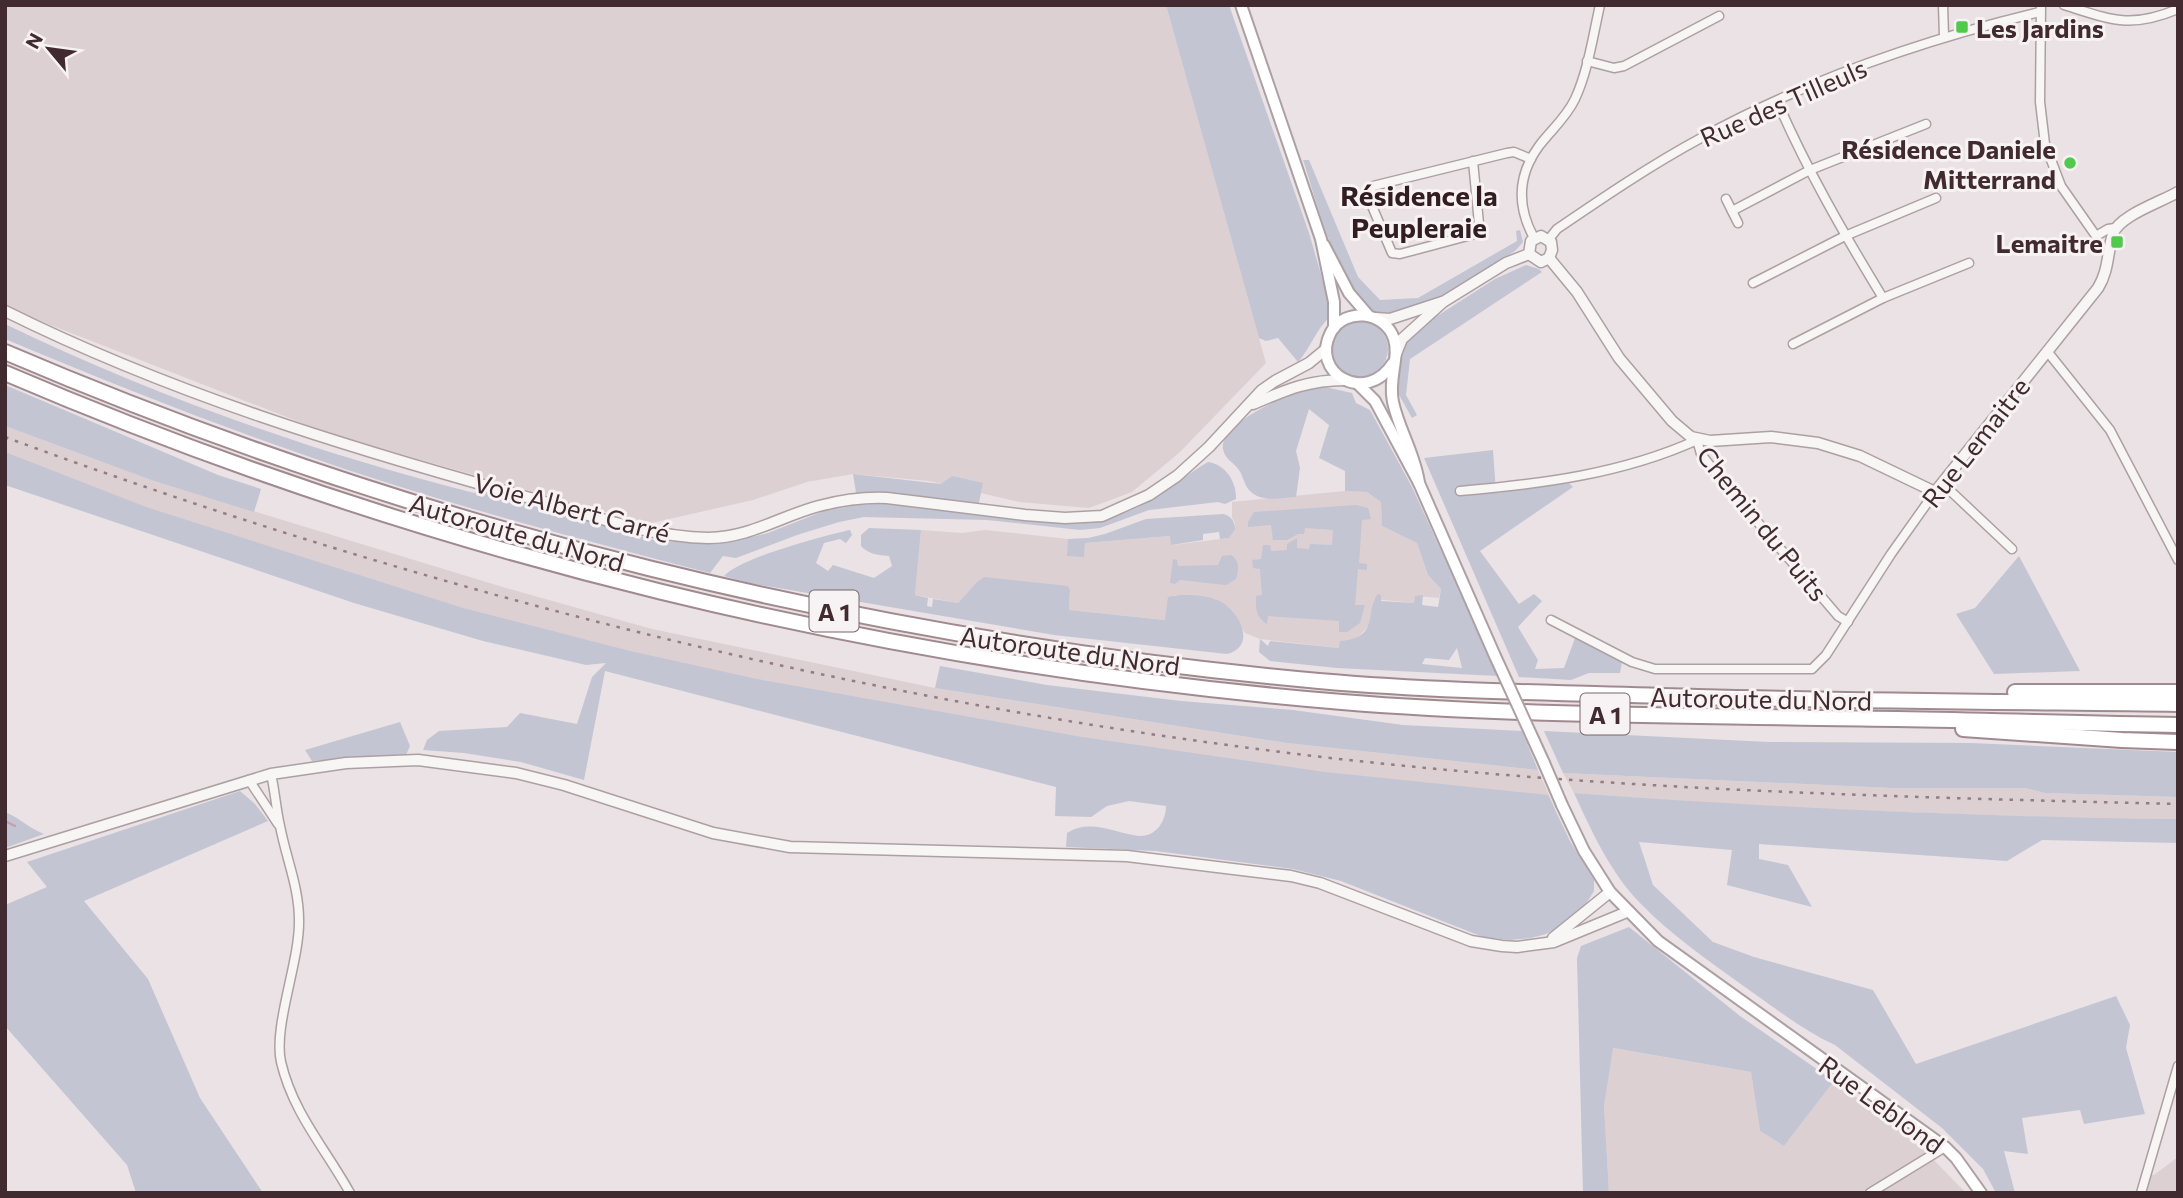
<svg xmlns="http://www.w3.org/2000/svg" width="2183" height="1198" font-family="Commissioner,sans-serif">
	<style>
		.built { fill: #dcd0d3 }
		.green { fill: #c3c5d3; fill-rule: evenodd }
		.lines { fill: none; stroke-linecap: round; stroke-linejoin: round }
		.stream { stroke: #c89eae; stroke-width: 2.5 }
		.minor-casing { stroke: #ada0a3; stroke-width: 11 }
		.tertiary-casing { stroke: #ada0a3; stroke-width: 13 }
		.secondary-casing { stroke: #ada0a3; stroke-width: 14 }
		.motorway-casing { stroke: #a08a90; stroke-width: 18 }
		.minor { stroke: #f8f5f5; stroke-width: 8 }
		.tertiary { stroke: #f8f5f5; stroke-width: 10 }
		.secondary { stroke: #fff; stroke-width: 10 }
		.motorway { stroke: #fff; stroke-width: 14 }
		.rail { stroke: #937c82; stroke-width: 2.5; stroke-dasharray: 3.5 7; stroke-linecap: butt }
		.secondary-bridge-casing { stroke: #ada0a3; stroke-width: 14; stroke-linecap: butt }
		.secondary-bridge { stroke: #fff; stroke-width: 10 }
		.poi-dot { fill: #50c94c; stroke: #f7f2f3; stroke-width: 2.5 }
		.labels { text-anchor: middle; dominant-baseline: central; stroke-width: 6; stroke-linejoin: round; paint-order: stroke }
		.shield { fill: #f7f2f3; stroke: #78676a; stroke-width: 2 }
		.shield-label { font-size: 24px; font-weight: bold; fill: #412b30 }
		.poi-label { font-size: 26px; font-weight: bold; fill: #412b30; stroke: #f7f2f3; text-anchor: end }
		.street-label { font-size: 26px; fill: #412b30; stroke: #f7f2f3 }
		.neighbourhood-label { font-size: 28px; font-weight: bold; fill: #321d21; stroke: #f7f2f3 }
	</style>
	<rect width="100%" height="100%" fill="#eae2e4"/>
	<!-- built -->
	<g class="built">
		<path d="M5,5H1166L1266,363L1180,452L1132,492L1089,508L1019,502L929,481L853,474L807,482L753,500L647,524L330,434L25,315L5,305Z"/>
		<path d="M5,426L151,480L506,588L652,629L935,688L1287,743L1538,770L1555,809L1041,746L527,633L5,465Z"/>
		<path d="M1345,491L1367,492L1381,502L1382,526L1417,543L1428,575L1441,589L1439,598L1416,596L1414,603L1374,599L1370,624L1358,637L1339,648L1260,639L1245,633L1232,611L1216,599L1175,595L1169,597L1166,620L1069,610L1070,590L976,583L958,603L915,595L921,530L962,533L985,530L1068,539V556H1084L1085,543L1171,536L1172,545L1229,538L1235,523L1232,518V502Z"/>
		<path d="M1563,773L1891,788H2025L2045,793L2178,797V819L2034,817L1744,806L1574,793Z"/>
		<path d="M1612,1048L1751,1072L1760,1131L1784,1146L1834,1081L1899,1129L1930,1156L1966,1193H1609L1604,1106Z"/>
		<path d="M2178,1157V1193H2141L2147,1173L2154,1175Z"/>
	</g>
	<!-- green -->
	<g class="green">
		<path d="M1166,5H1229L1309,233L1329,302L1331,316C1315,330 1312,346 1298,362L1278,338L1266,341L1259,338Z"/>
		<path d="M1303,160H1309L1358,277L1380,300L1418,298L1517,241L1516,231L1520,230L1523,242L1515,251C1484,270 1427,311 1392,315C1344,321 1315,194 1303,160Z"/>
		<path d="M1526,265L1539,269L1542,272L1410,359L1406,395L1417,415L1412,418L1398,393V374L1407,339L1420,327L1495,279Z"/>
		<circle cx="1360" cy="349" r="28"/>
		<path d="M5,324C154,396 314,452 474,493L482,489L654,540L686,543H703L738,540L768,533L824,511L858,505L853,474L941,484L952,476L983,483L977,512C1040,520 1091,535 1150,501C1170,490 1188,473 1208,462C1225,464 1237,482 1236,499L1225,504L1218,502L1149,510L1100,528L1080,530L987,520L864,517L839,522L797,535L736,558L723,556L710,573C618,549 525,525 433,497C288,453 145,398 5,339Z"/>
		<path d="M5,385L218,475L261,489L254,512L151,480L5,426Z"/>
		<path d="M1325,387L1352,393L1356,403L1370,410L1412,487L1498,676L1337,668L1270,661L1259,652L1260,639L1268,646L1270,641L1339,648L1340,641C1381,638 1364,611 1378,594L1381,595V601L1414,603L1415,596L1423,595L1422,605L1438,607L1441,589L1428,575L1417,543L1382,526L1381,502L1367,492L1345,491V471L1319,458L1329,425L1309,409L1296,451L1300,468L1296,497C1280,498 1261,503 1249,490C1244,484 1243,476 1239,470C1234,462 1225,460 1223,449C1219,425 1284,395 1304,391C1311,389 1318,388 1325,387ZM1457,648L1462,668L1422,664L1425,658L1449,660Z"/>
		<path d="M1493,450L1496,493L1569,483L1573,487L1480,551L1519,604L1534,594L1542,601L1518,627L1538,660L1535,669L1564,668L1575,638L1622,662L1620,673H1589L1571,680L1519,677L1424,458Z"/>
		<path d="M5,452L146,507L463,608L630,651L757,679L1082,737L1325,772L1548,795L1570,841L1594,880V891L1584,907L1559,927L1546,934L1531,938L1510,940L1483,937L1341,881L1293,869L1156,851L1066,847L1067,833C1090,818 1115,833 1139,836C1156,837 1166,821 1166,806L1129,801L1107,806L1091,817L1055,816L1056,787L605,671L584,780L521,762L464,753L423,750L427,740L439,731L507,727L520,713L577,724L592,677L606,663L586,665L483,641L354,603L5,485Z"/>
		<path d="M1356,505L1368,508L1371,519L1362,520L1359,563L1367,564V570L1358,569L1355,605H1365L1360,623L1347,632H1339V621L1268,616L1267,624C1255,616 1256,609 1256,596L1262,595L1260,569L1253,568L1252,560L1261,559L1263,545H1270L1271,551L1287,550V544L1297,538V548L1309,549L1310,544L1332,545L1333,530L1305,528L1304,534H1298L1287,540H1273L1271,525L1248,527V522L1254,512Z"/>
		<path d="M1223,514C1231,516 1234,520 1235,529L1229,538L1220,539L1219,532L1203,534V540L1171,545L1170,536L1085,543L1084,557L1067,556L1068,539L1088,538L1105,534L1146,519Z"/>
		<path d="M869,528L921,530L915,595L928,598L927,606L932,607L933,599L958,603L976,583L984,577L1068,586L1070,590L1069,610L1165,620L1168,597C1181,593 1212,595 1223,603C1241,615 1256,646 1227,654L1054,635L749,583L724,576C740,558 823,536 850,530L852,535L846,543L840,539L824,543L816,563L828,571L833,565L874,578L892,566L889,556C878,555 868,554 861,546V535Z"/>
		<path d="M1231,555C1240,561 1239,569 1236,579L1226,585L1180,580L1175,584L1170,583L1173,559L1177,560L1178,566L1218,565L1222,556Z"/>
		<path d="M2019,556L2080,671L1994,674L1956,614L1975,608Z"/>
		<path d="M940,666L1047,685L1181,701L1293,710L1403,725L1522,731L1538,770L1287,743L935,688Z"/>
		<path d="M400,722L410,746L406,755L312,761L305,750Z"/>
		<path d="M1544,731L1769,742L1971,743L2178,752V797L2045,793L2025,788H1891L1563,773Z"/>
		<path d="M240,791L255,804L268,821L84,901L148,979L200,1098L263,1193H136L127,1165L5,1026V905L47,887L27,862Z"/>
		<path d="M1574,793C1775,808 1976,817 2178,819V843L2042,840L2007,861L1759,844V859L1788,865L1812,907L1727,885L1732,850L1639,842L1653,885L1713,942L1754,957L1873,990L1916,1064L2116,996L2130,1025L2126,1048L2145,1114L2084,1124L2080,1110L2022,1118L2028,1154L2004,1151L2015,1193H1996L1983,1169L1942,1128L1835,1045C1802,1030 1774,1007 1745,987C1709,961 1671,935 1640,903C1610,872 1592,832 1574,793Z"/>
		<path d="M5,812C20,818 30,829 44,834L5,848Z"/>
		<path d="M1629,927L1740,1016L1834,1081L1784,1146L1760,1131L1751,1072L1613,1048L1604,1106L1609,1193H1583L1577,958L1581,946Z"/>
	</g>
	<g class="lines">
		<!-- stream -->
		<path class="stream" d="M5,821L15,826"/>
		<defs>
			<g id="minor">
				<path d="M1943,5L1944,36"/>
				<path d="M2041,5L2040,102L2045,144L2061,186L2096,236L2108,229L2115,228"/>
				<path d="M2064,5C2112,20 2130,29 2178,9"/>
				<path d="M1587,61L1614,68L1624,66L1719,16"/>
				<path d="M1777,101C1807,170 1844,234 1883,298"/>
				<path d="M1473,161L1479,224L1475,234L1400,254L1392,253L1369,199V193L1373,186L1507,153L1514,152L1531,159"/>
				<path d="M1726,199L1738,223"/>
				<path d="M1732,211L1810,170L1926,124"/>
				<path d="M1534,238C1517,207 1517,176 1539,146C1551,130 1566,118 1575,99C1588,71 1593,36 1600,5"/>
				<path d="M1549,239L1557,229C1604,197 1651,165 1701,138C1807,80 1923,40 2040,12"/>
				<path d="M1753,283L1845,236L1936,198"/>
				<path d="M1793,344L1883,298L1969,263"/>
				<path d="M2047,351L2110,430L2178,560"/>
				<path d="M1942,483L2012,549"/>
				<path d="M1460,491C1541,484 1622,474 1697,440L1701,454L1719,477L1838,616L1848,622"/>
				<path d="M1551,620L1632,662L1655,669H1812L1826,655L1891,554L1935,492"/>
				<path d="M271,774C275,791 276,809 280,826C286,858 299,887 299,920C300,961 273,1026 281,1062C293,1113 325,1148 350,1193"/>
				<path d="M249,780L278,824"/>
				<path d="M1870,1193L1945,1147"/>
				<path d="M2141,1193L2178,1066"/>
			</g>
			<g id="tertiary">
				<path d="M1529,254L1531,241L1541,236L1551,242L1552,250L1549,258"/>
				<path d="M1529,254L1541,262L1549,258"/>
				<path d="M1549,258L1577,292L1619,358L1672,421L1691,437L1710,441L1771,437L1818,443L1860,456L1935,492L2098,288C2109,270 2107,253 2113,234C2118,216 2161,202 2178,192"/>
				<path d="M5,311C170,393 346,447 523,496C584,512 644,537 708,538C749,538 781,516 819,506C842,500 864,497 887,498L1025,515L1065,518L1102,516L1149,495L1177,476L1209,447L1262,390L1275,381L1309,363L1326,349"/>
				<path d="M1376,318L1390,319L1442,302"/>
				<path d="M1396,354L1402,339L1443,302L1506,263L1529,254"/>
				<path d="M1253,404C1286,390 1308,380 1345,380"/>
				<path d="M5,856L271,774L346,763L418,760L516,773L564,785L713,833L790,847L1127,856L1291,876L1320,883L1471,941L1502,946L1517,947L1554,942L1627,912"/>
				<path d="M1553,938L1610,892"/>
			</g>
			<g id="secondary">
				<path d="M1241,5L1321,239L1334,302V328"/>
				<path d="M1324,245L1349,293L1368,315"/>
				<path d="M1393,363C1366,406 1309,373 1331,332C1345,307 1385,311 1394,339C1400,357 1388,379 1393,402C1399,430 1415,454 1419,483"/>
				<path d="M1358,384L1375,401L1419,483L1495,656"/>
				<path d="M1534,741L1544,763"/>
				<path d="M1562,805L1584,851L1610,892L1658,941L1945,1147L1956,1158L1981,1193"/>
			</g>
			<g id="motorway">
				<path d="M5,352C423,531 867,640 1319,681C1446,692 1572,693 1698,697C1858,701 2018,702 2178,704"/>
				<path d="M5,373C429,555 882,664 1342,702C1501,715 1661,715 1821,718C1940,719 2059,723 2178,725"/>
				<path d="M2015,692H2178"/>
				<path d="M1963,729L2122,740L2178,742"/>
			</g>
		</defs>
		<!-- minor casing -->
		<use href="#minor" class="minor-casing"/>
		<!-- tertiary casing -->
		<use href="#tertiary" class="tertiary-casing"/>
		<!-- secondary casing -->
		<use href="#secondary" class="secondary-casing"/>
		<!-- motorway casing -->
		<use href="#motorway" class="motorway-casing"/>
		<!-- minor -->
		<use href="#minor" class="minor"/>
		<!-- tertiary -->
		<use href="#tertiary" class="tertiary"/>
		<!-- secondary -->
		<use href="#secondary" class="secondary"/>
		<!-- motorway -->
		<use href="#motorway" class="motorway"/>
		<!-- rail -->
		<path class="rail" d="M5,437C430,594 872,704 1322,757C1606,790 1892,797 2178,804"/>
		<defs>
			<g id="secondary-bridge">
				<path d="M1495,656L1534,741"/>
				<path d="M1544,763L1562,805"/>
			</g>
		</defs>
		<!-- secondary-bridge casing -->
		<use href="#secondary-bridge" class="secondary-bridge-casing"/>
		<!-- secondary-bridge -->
		<use href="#secondary-bridge" class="secondary-bridge"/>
	</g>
	<!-- markers -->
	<g class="poi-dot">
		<rect x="1955" y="20" width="14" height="14" rx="3.5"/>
		<circle cx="2070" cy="163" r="7"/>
		<rect x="2110" y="235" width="14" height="14" rx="3.5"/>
	</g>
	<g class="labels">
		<!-- shield labels -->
		<g class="shield">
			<rect x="809.5" y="590.5" width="49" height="41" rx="5"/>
			<rect x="1580.5" y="693.5" width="49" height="41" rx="5"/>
		</g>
		<g class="shield-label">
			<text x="834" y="611">A 1</text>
			<text x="1605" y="714">A 1</text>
		</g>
		<!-- poi labels -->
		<g class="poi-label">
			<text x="1976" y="27" text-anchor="start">Les Jardins</text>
			<text x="2056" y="148">Résidence Daniele<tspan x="2056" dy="30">Mitterrand</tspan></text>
			<text x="2103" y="242">Lemaitre</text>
		</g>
		<!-- street labels -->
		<g class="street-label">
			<text transform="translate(1783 102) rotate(-24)">Rue des Tilleuls</text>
			<text transform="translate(1975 442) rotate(-52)">Rue Lemaitre</text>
			<text transform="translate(572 507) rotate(15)">Voie Albert Carré</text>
			<text transform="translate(1763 523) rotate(51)">Chemin du Puits</text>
			<text transform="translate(517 532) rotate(16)">Autoroute du Nord</text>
			<text transform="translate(1070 650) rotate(8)">Autoroute du Nord</text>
			<text transform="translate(1761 698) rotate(1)">Autoroute du Nord</text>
			<text transform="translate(1882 1104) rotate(36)">Rue Leblond</text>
		</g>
		<!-- neighbourhood labels -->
		<g class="neighbourhood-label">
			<text x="1419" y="195">Résidence la<tspan x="1419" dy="32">Peupleraie</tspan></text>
		</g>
	</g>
	<!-- border -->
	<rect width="2183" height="1198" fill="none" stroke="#412b30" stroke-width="14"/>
	<!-- north arrow -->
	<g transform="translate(49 49) rotate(299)" stroke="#f7f2f3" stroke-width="5" paint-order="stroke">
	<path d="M0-5L12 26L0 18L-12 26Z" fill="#412b30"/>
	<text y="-10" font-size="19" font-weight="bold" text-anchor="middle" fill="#412b30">N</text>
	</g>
</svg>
